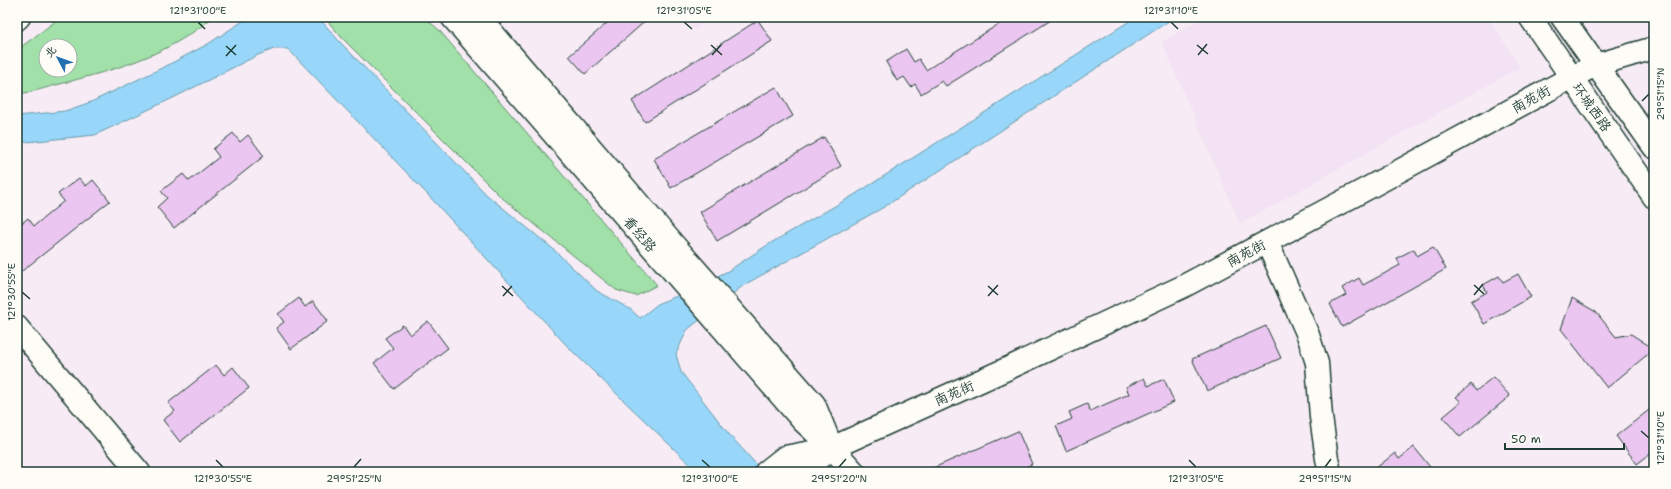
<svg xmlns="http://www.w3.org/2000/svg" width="1671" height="489" font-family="'Shantell Sans','LXGW WenKai TC',sans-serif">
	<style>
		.built { fill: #f3e1f4 }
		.green { fill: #a1e0a8; stroke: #608e6e; fill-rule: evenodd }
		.water { fill: #98d7f9; stroke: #6899aa }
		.building { fill: #eac6f0; stroke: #1f3d34 }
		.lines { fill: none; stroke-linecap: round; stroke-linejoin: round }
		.minor-casing { stroke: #1f3d34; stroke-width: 25 }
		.major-casing { stroke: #1f3d34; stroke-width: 25 }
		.minor { stroke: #fdfcf7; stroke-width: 22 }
		.major { stroke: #fdfcf7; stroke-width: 22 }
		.ticks { fill: none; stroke: #1f3d34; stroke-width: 1.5 }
		.labels { text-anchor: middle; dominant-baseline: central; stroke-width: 3.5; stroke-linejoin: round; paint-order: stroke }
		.street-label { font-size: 14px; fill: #1f3d34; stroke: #fdfcf7 }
		.neatline { fill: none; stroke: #1f3d34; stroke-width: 1.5 }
		.ticks-label { font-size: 10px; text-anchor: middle; fill: #1f3d34 }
	</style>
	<rect width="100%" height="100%" fill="#f7ecf5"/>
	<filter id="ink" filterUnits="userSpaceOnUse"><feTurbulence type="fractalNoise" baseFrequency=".025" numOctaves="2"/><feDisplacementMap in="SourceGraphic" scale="8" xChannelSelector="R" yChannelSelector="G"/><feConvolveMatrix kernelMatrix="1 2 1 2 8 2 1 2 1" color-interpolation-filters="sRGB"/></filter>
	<g filter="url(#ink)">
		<!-- built -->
		<g class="built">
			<path d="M683,17H712L694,30Z"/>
			<path d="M1203,17H1488L1520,67L1240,224L1162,42Z"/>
		</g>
		<!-- green -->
		<g class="green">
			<path d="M61,17H213C159,63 97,73 31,92L17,94V50ZM46,46H70V70H46Z"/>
			<path d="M324,17H424L439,30L657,285L636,296L616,290L501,197L343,39Z"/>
		</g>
		<!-- water -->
		<path class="water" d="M249,17H318L340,42L487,195L552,248L597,291L630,309L640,318L659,303L677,296L728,271L769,244L854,195L1136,17H1175L884,207L744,285L687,330L676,354L681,372L728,433L763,472H698L569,348L428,195L288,49H274L258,55L173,98L95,135L17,143V116L65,111L91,102L166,66L208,44Z"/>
		<!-- building -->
		<g class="building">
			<path d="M614,17H650L585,74L569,56Z"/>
			<path d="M1010,17H1056L946,86L942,81L921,94L915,84L911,87L904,77L897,81L886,62L906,49L914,62L919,59L926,70Z"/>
			<path d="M758,20L772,41L645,122L632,101Z"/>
			<path d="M776,87L793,116L671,188L654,159Z"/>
			<path d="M233,133L240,142L248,135L264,156L174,228L157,207L167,198L161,191L183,174L189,181L219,157L213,149Z"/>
			<path d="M824,137L841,166L717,241L700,212Z"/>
			<path d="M79,178L86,186L93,180L110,201L17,275V227L28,218L34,226L64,201L58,194Z"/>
			<path d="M1433,247L1446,269L1342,327L1330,304L1346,295L1342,288L1359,278L1363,285L1378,277L1400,265L1397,258L1414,249L1417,256Z"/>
			<path d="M1518,274L1531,297L1484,324L1471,301L1487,292L1483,285L1499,276L1503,282Z"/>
			<path d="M299,298L305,307L313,301L328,321L291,349L276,328L284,322L278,314Z"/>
			<path d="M1572,298L1596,312L1616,337L1631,334L1654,349L1607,388L1561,329Z"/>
			<path d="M428,321L448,348L394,389L374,363L393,348L385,338L403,325L410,335Z"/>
			<path d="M1266,326L1281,358L1207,391L1192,359Z"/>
			<path d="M216,365L224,375L233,367L249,388L180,442L163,420L175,411L168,403Z"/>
			<path d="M1493,377L1510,396L1460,437L1443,417L1461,402L1456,397L1471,384L1476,391Z"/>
			<path d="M1144,378L1148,386L1164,379L1174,402L1066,451L1056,426L1072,419L1069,412L1087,404L1090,411L1106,404L1129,394L1126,387Z"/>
			<path d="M1654,406V451L1637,464L1616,436Z"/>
			<path d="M1018,431L1032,464L1015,472H924Z"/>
			<path d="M1414,447L1430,467L1423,472H1371L1395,453L1399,459Z"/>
		</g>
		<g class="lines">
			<defs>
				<g id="minor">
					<path d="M1267,242L1308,335L1317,363L1321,417L1327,459L1330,472"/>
					<path d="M17,327L139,472"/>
					<path d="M766,472L785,457L832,448L1011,367L1182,287L1368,188L1572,77L1596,65L1654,48"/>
					<path d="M804,472L831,448"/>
				</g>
				<g id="major">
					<path d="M452,17L803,421L832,448L854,472"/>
					<path d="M479,17L674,245L814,404L829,441"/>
					<path d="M1530,17L1654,197"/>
					<path d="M1562,17L1654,147"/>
					<path d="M17,19L19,17"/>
				</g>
			</defs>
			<!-- minor casing -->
			<use href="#minor" class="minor-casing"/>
			<!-- major casing -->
			<use href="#major" class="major-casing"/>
			<!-- minor -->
			<use href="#minor" class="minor"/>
			<!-- major -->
			<use href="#major" class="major"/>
		</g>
	</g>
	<!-- ticks -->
	<path class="ticks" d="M198,22L205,29M684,22L692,29M1171,22L1178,29M711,45L722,55M1197,45L1208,54M226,46L236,55M712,55L721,45M1198,55L1207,44M226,56L236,45M1642,101L1649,94M1474,285L1484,294M502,286L513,296M988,286L998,295M22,292L30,299M1474,295L1483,284M503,296L512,286M988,296L998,285M1641,431L1649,438M216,460L223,467M702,460L710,467M1189,460L1196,467M354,467L361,459M839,467L846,459M1325,467L1331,459"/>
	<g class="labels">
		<!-- street labels -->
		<g class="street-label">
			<text transform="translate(1531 99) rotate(-29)">南苑街</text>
			<text transform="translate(1592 107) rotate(55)">环城西路</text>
			<text transform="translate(640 234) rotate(49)">看经路</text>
			<text transform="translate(1246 253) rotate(-28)">南苑街</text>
			<text transform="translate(954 393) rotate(-24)">南苑街</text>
		</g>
	</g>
	<!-- margin -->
	<rect width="1671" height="489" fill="none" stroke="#fdfcf7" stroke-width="44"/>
	<!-- north arrow -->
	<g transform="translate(58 58) rotate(311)"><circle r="19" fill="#fdfcf7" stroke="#a4b0a9"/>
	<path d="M0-3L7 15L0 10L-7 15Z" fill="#1f6fb2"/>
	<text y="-6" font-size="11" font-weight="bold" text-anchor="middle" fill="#1f3d34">北</text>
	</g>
	<!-- scale -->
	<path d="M1505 443v6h119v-6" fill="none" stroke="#1f3d34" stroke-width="2"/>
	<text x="1511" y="443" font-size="12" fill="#1f3d34" stroke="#fdfcf7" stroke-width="3" paint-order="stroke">50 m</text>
	<rect x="22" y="22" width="1627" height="445" class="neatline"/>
	<g class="ticks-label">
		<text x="198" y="14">121°31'00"E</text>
		<text x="684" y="14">121°31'05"E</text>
		<text x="1171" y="14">121°31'10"E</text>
		<text transform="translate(1660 94) rotate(-90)" y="4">29°51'15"N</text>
		<text transform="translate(11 292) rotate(-90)" y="4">121°30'55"E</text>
		<text transform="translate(1660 438) rotate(-90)" y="4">121°31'10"E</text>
		<text x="223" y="482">121°30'55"E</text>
		<text x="354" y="482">29°51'25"N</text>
		<text x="710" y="482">121°31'00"E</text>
		<text x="839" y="482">29°51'20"N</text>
		<text x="1196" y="482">121°31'05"E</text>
		<text x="1325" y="482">29°51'15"N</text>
	</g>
</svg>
